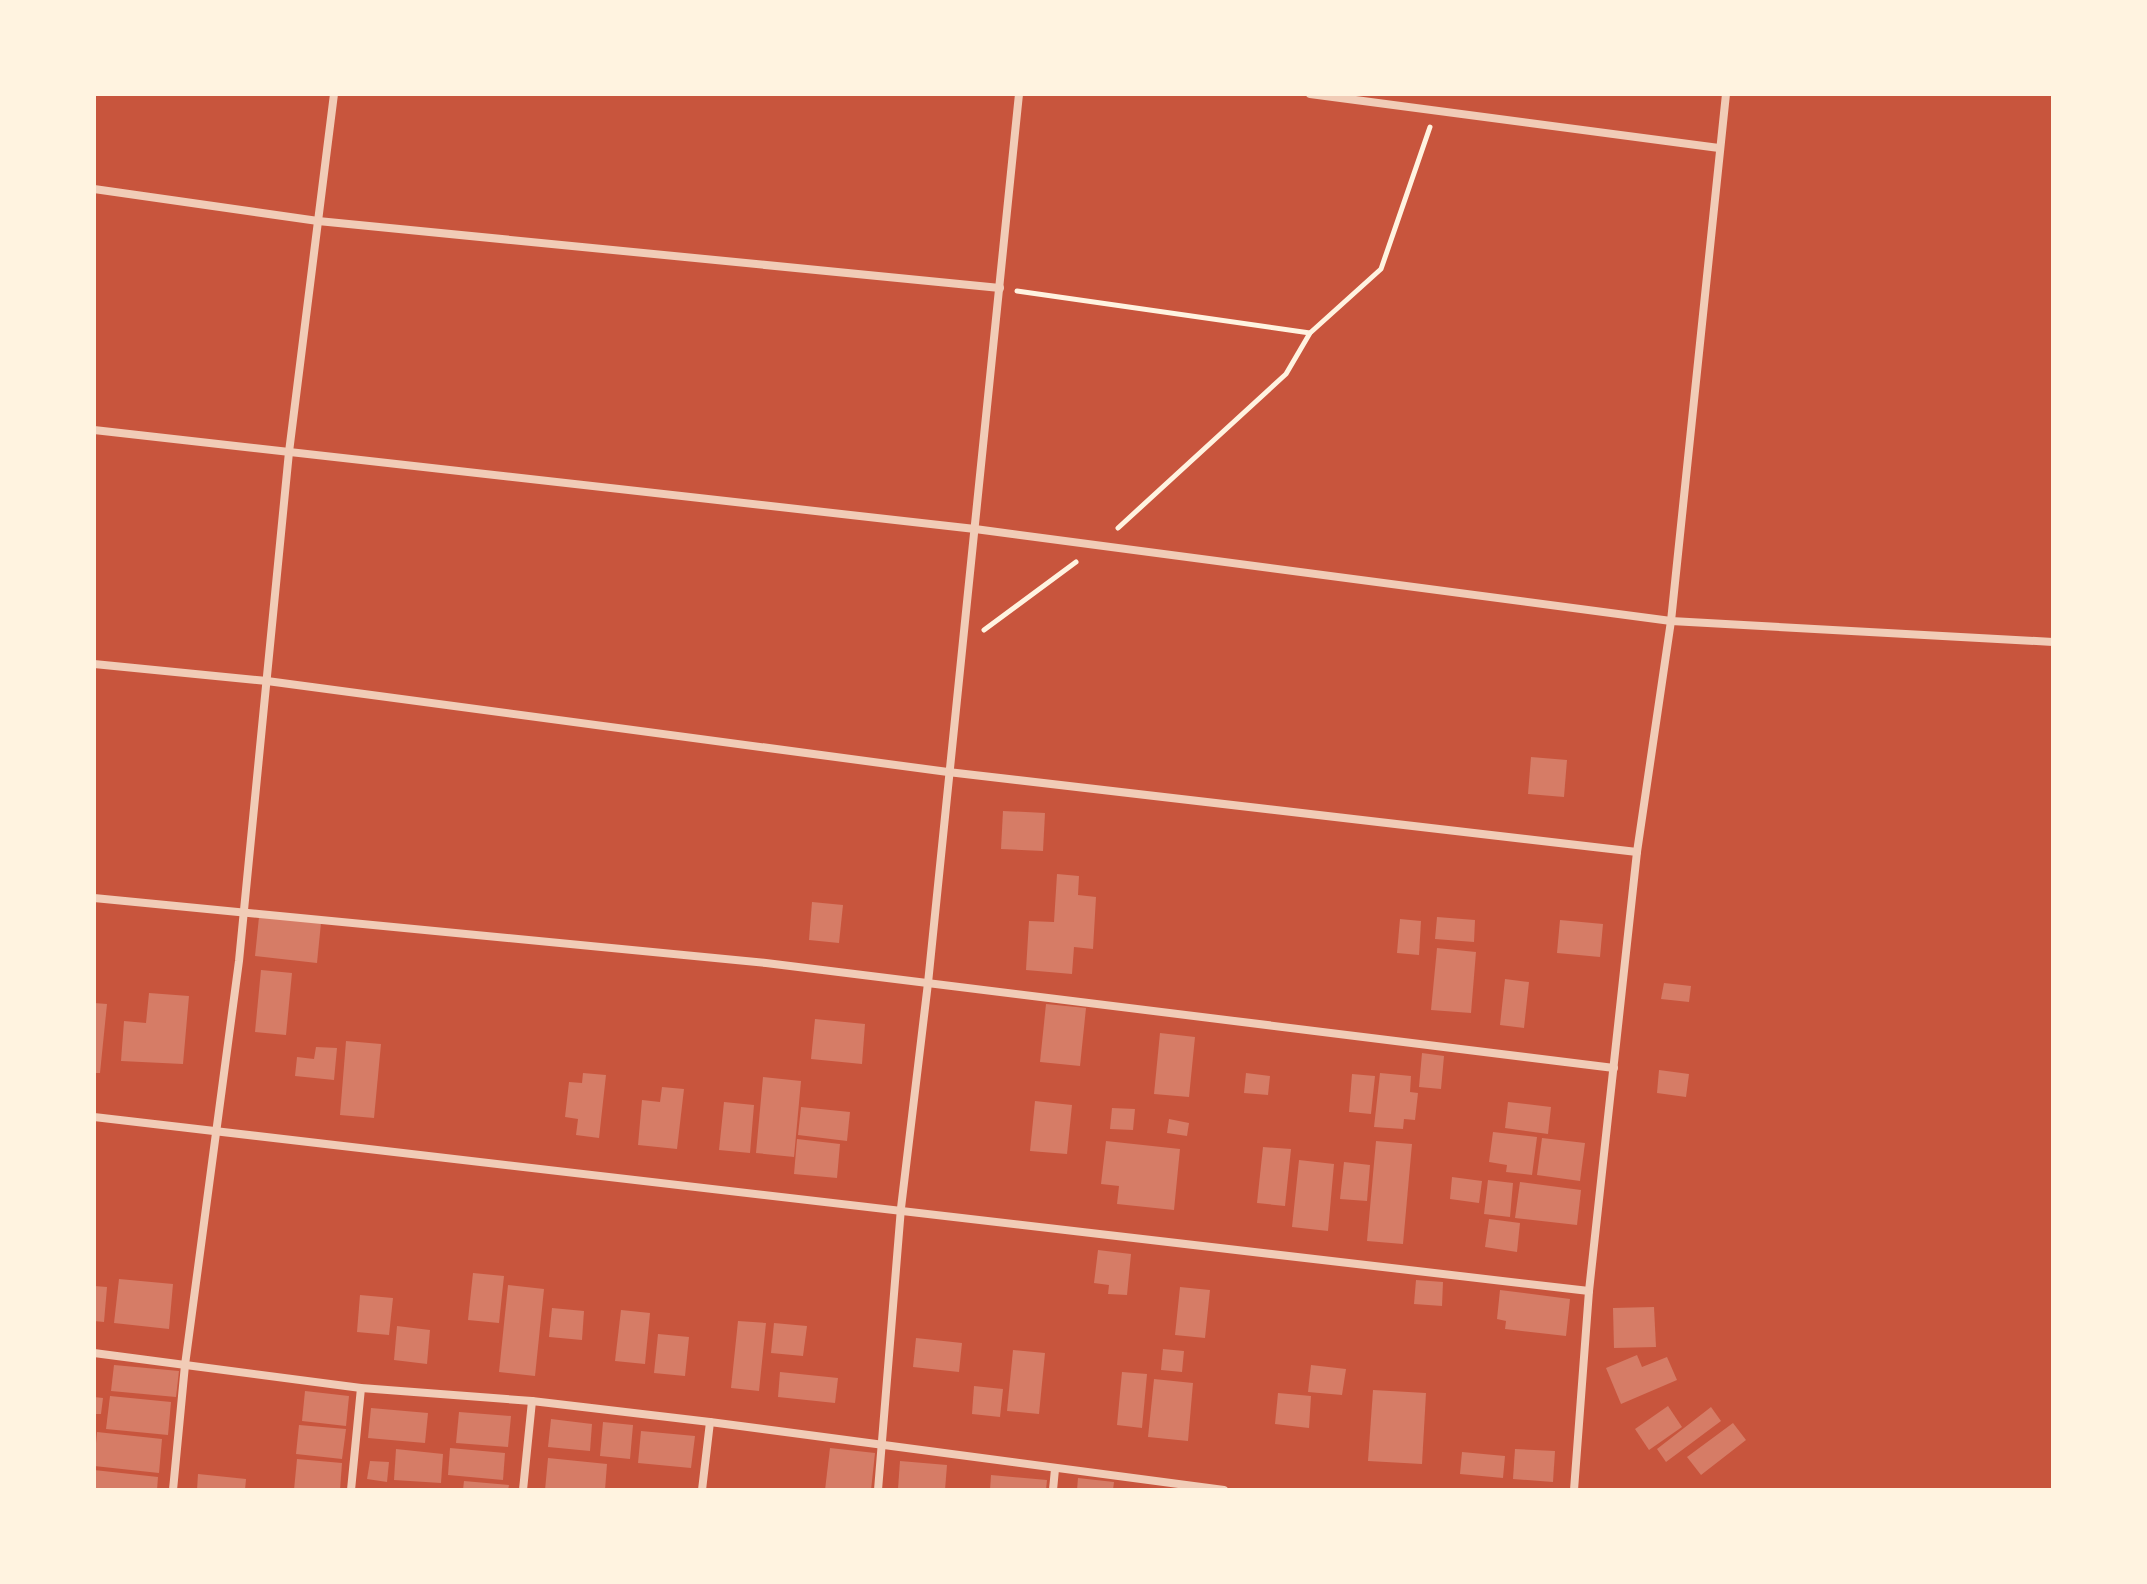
<svg xmlns="http://www.w3.org/2000/svg" width="2147" height="1584" font-family="'Roboto Condensed',sans-serif">
	<style>
		.building { fill: #d67c66 }
		.lines { fill: none; stroke-linecap: round; stroke-linejoin: round }
		.path { stroke: #fff3e0; stroke-width: 5 }
		.minor { stroke: #f1ccb7; stroke-width: 8 }
	</style>
	<rect width="100%" height="100%" fill="#c8553d"/>
	<!-- building -->
	<g class="building">
		<path d="M1531,757L1567,760L1564,797L1528,794Z"/>
		<path d="M1003,811L1045,813L1043,851L1001,849Z"/>
		<path d="M1057,874L1079,876L1078,895L1096,897L1093,949L1074,947L1072,974L1026,970L1029,921L1054,922Z"/>
		<path d="M812,902L843,905L839,943L809,940Z"/>
		<path d="M259,917L321,923L317,963L255,956Z"/>
		<path d="M1437,917L1475,920L1474,942L1435,939Z"/>
		<path d="M1400,919L1421,921L1419,955L1397,953Z"/>
		<path d="M1560,920L1603,924L1600,957L1557,953Z"/>
		<path d="M1437,948L1476,952L1471,1013L1431,1010Z"/>
		<path d="M261,970L292,973L286,1035L255,1032Z"/>
		<path d="M1505,979L1529,982L1524,1028L1500,1025Z"/>
		<path d="M1664,983L1691,986L1689,1002L1661,999Z"/>
		<path d="M149,993L189,996L183,1064L121,1061L124,1021L146,1023Z"/>
		<path d="M94,1003L107,1004L100,1073H94Z"/>
		<path d="M1046,1004L1086,1008L1080,1066L1040,1062Z"/>
		<path d="M815,1019L865,1024L862,1064L811,1059Z"/>
		<path d="M1160,1033L1195,1037L1189,1097L1154,1094Z"/>
		<path d="M346,1041L381,1044L374,1118L340,1115Z"/>
		<path d="M316,1047L337,1048L334,1080L295,1076L297,1057L314,1059Z"/>
		<path d="M1422,1053L1444,1056L1441,1089L1419,1087Z"/>
		<path d="M1659,1070L1689,1074L1686,1097L1657,1093Z"/>
		<path d="M583,1073L606,1075L599,1138L576,1135L578,1119L565,1117L569,1082L582,1083Z"/>
		<path d="M1246,1073L1270,1076L1268,1095L1244,1093Z"/>
		<path d="M1380,1073L1411,1076L1410,1092L1418,1093L1415,1120L1404,1119L1403,1129L1374,1127Z"/>
		<path d="M1352,1074L1375,1076L1371,1114L1349,1112Z"/>
		<path d="M763,1077L801,1081L794,1157L756,1153Z"/>
		<path d="M662,1087L684,1089L677,1149L638,1145L642,1100L660,1102Z"/>
		<path d="M1035,1101L1072,1105L1067,1154L1030,1151Z"/>
		<path d="M724,1102L754,1105L750,1153L719,1150Z"/>
		<path d="M1508,1102L1551,1107L1548,1134L1505,1128Z"/>
		<path d="M801,1107L850,1112L847,1141L798,1135Z"/>
		<path d="M1112,1108L1135,1109L1133,1130L1110,1129Z"/>
		<path d="M1169,1119L1189,1123L1187,1136L1167,1133Z"/>
		<path d="M1493,1132L1537,1137L1532,1175L1506,1172L1507,1165L1489,1162Z"/>
		<path d="M1542,1138L1585,1143L1580,1181L1537,1175Z"/>
		<path d="M797,1139L840,1144L837,1178L794,1174Z"/>
		<path d="M1106,1141L1180,1149L1174,1210L1117,1204L1119,1186L1101,1184Z"/>
		<path d="M1376,1141L1412,1144L1403,1244L1367,1241Z"/>
		<path d="M1263,1147L1291,1149L1285,1206L1257,1203Z"/>
		<path d="M1299,1160L1334,1164L1328,1231L1292,1227Z"/>
		<path d="M1344,1162L1370,1165L1367,1201L1340,1199Z"/>
		<path d="M1452,1177L1482,1181L1479,1203L1450,1199Z"/>
		<path d="M1488,1180L1513,1183L1510,1217L1484,1214Z"/>
		<path d="M1520,1182L1581,1190L1577,1225L1515,1218Z"/>
		<path d="M1489,1219L1520,1223L1517,1252L1485,1247Z"/>
		<path d="M1098,1250L1131,1254L1127,1295L1108,1294L1109,1285L1094,1283Z"/>
		<path d="M473,1273L504,1276L499,1323L468,1320Z"/>
		<path d="M119,1279L173,1284L169,1329L114,1323Z"/>
		<path d="M1416,1280L1443,1282L1442,1306L1414,1304Z"/>
		<path d="M508,1285L544,1289L535,1376L499,1372Z"/>
		<path d="M94,1286L107,1287L104,1322L94,1321Z"/>
		<path d="M1180,1287L1210,1290L1205,1338L1175,1335Z"/>
		<path d="M1500,1290L1570,1299L1566,1336L1505,1329L1506,1321L1497,1319Z"/>
		<path d="M360,1295L393,1298L389,1335L357,1332Z"/>
		<path d="M1654,1307L1656,1347L1614,1348L1613,1308Z"/>
		<path d="M552,1308L584,1311L582,1340L549,1337Z"/>
		<path d="M621,1310L650,1313L645,1364L615,1361Z"/>
		<path d="M738,1321L766,1323L759,1391L731,1388Z"/>
		<path d="M774,1323L807,1326L803,1356L771,1353Z"/>
		<path d="M397,1326L430,1330L427,1364L394,1360Z"/>
		<path d="M658,1334L689,1337L685,1376L654,1373Z"/>
		<path d="M916,1338L962,1343L959,1372L913,1367Z"/>
		<path d="M1163,1349L1184,1351L1182,1372L1161,1370Z"/>
		<path d="M1013,1350L1045,1353L1039,1414L1007,1411Z"/>
		<path d="M1637,1355L1642,1367L1667,1357L1677,1380L1621,1404L1606,1368Z"/>
		<path d="M114,1365L179,1371L176,1397L111,1391Z"/>
		<path d="M1311,1365L1346,1369L1342,1395L1308,1392Z"/>
		<path d="M780,1372L838,1378L835,1403L778,1397Z"/>
		<path d="M1122,1372L1147,1374L1142,1428L1117,1425Z"/>
		<path d="M1154,1379L1193,1383L1188,1441L1148,1437Z"/>
		<path d="M974,1386L1003,1389L1000,1417L972,1414Z"/>
		<path d="M1373,1390L1426,1393L1422,1464L1368,1461Z"/>
		<path d="M305,1391L349,1396L346,1426L302,1421Z"/>
		<path d="M1278,1393L1311,1396L1309,1428L1275,1424Z"/>
		<path d="M110,1396L171,1402L168,1435L106,1429Z"/>
		<path d="M94,1397L103,1398L101,1414H94Z"/>
		<path d="M1668,1406L1682,1427L1649,1450L1635,1429Z"/>
		<path d="M1711,1407L1721,1421L1666,1462L1657,1449Z"/>
		<path d="M371,1408L428,1413L425,1443L368,1438Z"/>
		<path d="M459,1412L511,1416L508,1447L456,1443Z"/>
		<path d="M551,1419L592,1424L590,1451L548,1447Z"/>
		<path d="M603,1422L633,1425L630,1459L600,1456Z"/>
		<path d="M1733,1423L1746,1440L1701,1475L1687,1457Z"/>
		<path d="M299,1425L346,1429L342,1459L296,1454Z"/>
		<path d="M641,1431L695,1436L691,1468L638,1463Z"/>
		<path d="M97,1432L162,1439L159,1473L94,1466Z"/>
		<path d="M450,1448L505,1453L503,1480L448,1475Z"/>
		<path d="M830,1448L875,1453L871,1490H825Z"/>
		<path d="M396,1449L443,1454L441,1483L394,1480Z"/>
		<path d="M1515,1449L1555,1451L1553,1482L1513,1479Z"/>
		<path d="M1462,1452L1505,1456L1503,1478L1460,1474Z"/>
		<path d="M548,1458L607,1464L605,1490H545Z"/>
		<path d="M297,1459L342,1463L340,1490H294Z"/>
		<path d="M370,1461L389,1462L387,1482L367,1479Z"/>
		<path d="M900,1461L947,1465L945,1490L898,1489Z"/>
		<path d="M94,1470L158,1477L157,1490H94Z"/>
		<path d="M198,1474L246,1479L245,1490H197Z"/>
		<path d="M991,1475L1047,1480L1046,1490H990Z"/>
		<path d="M1078,1478L1114,1482L1113,1490H1077Z"/>
		<path d="M464,1481L509,1485L508,1490H463Z"/>
	</g>
	<g class="lines">
		<!-- path -->
		<g class="path">
			<path d="M1017,291L1310,333"/>
			<path d="M1118,528L1286,374L1310,333L1381,269L1430,127"/>
			<path d="M984,630L1076,562"/>
		</g>
		<!-- minor -->
		<g class="minor">
			<path d="M1310,94L1719,148"/>
			<path d="M94,189L318,221L1000,288"/>
			<path d="M94,430L975,529L1671,621L2053,642"/>
			<path d="M94,664L267,681L948,772L1637,852"/>
			<path d="M94,898L766,963L1614,1068"/>
			<path d="M94,1117L1589,1291"/>
			<path d="M94,1353L361,1388L532,1401L710,1422L1224,1490"/>
			<path d="M173,1490L185,1365L239,961L289,452L334,94"/>
			<path d="M351,1490L361,1388"/>
			<path d="M523,1490L532,1401"/>
			<path d="M702,1490L710,1422"/>
			<path d="M878,1490L901,1208L928,983L1019,94"/>
			<path d="M1053,1490L1055,1469"/>
			<path d="M1574,1490L1589,1291L1637,852L1671,621L1726,94"/>
		</g>
	</g>
	<!-- border -->
	<rect width="2147" height="1584" fill="none" stroke="#fff3e0" stroke-width="192"/>
</svg>
